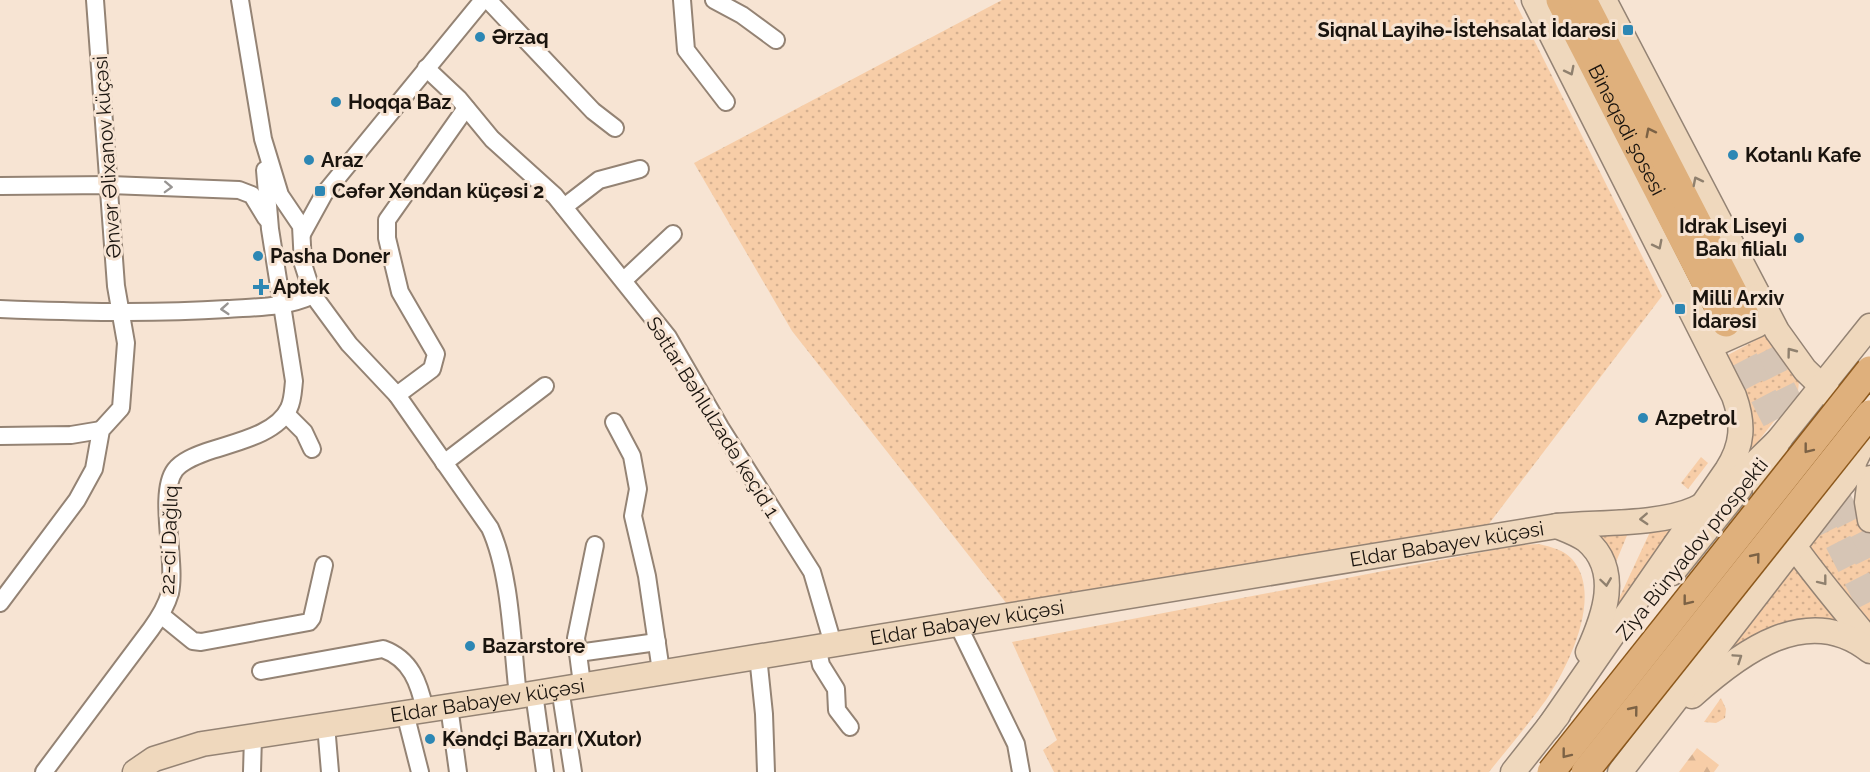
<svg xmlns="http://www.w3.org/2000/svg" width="1870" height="772" font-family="Raleway,sans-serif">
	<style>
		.grass { fill: url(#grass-dots) }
		.forest { fill: url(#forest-firs) }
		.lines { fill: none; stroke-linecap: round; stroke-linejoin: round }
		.primary-tunnel { stroke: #d6c5b5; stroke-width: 27; stroke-dasharray: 27 14; stroke-linecap: butt }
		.street-casing { stroke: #948374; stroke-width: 20 }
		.secondary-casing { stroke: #948374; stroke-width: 27 }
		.primary-casing { stroke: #8c581c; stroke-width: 30 }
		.street { stroke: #fff; stroke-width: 16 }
		.secondary { stroke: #efd8bd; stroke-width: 24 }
		.primary { stroke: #dfb07c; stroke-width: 27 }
		.primary-bridge-casing { stroke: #8c581c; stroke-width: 30; stroke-linecap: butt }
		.primary-bridge { stroke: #dfb07c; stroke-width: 27 }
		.oneway { stroke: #8f806e }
		.oneway2 { stroke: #7c6245 }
		.oneway3 { stroke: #989593 }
		.poi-dot { fill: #2d87b4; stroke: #f7e4d3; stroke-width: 2 }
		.labels { text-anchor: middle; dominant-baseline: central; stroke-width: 6; stroke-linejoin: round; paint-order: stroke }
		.poi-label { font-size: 20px; font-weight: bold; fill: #1a140e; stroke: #f7e4d3; text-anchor: start }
		.street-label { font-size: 20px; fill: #1a140e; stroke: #f7e4d3 }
	</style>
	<defs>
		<pattern id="grass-dots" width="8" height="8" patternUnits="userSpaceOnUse" patternTransform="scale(1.5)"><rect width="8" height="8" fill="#f7cda7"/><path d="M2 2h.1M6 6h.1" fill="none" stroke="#d3af8f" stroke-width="1.8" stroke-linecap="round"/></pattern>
		<pattern id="forest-firs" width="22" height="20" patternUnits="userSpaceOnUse" patternTransform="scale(1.5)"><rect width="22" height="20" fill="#f7cda7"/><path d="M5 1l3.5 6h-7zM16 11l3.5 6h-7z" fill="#d3af8f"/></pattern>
	</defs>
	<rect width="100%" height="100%" fill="#f7e4d3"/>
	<!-- grass -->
	<g class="grass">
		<path d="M1002,0H1514L1662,296L1485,529L1007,604L792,331L694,163Z"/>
		<path d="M1767,334L1799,382L1798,391L1752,449L1748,402L1728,355Z"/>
		<path d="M1701,457L1708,463L1688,489L1681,483Z"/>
		<path d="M1847,494L1870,548V626L1808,547Z"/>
		<path d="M1594,529L1628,533L1609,579Z"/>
		<path d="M1671,529L1601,637L1650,532Z"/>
		<path d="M1539,544C1551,547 1564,550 1572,559C1604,595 1568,667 1546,700C1528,725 1508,748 1489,772H1054L1043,750L1057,740L1012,642L1519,545Z"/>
		<path d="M1795,563L1851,629L1810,618L1779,625L1726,651Z"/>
		<path d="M1721,698L1726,709L1725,718L1716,723L1704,722Z"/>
	</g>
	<!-- forest -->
	<path class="forest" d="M1697,748L1719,765L1714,772H1679Z"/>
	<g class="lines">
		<!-- primary-tunnel -->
		<g class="primary-tunnel">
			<path d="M1745,315L1870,563"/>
			<path d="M1726,323L1870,604"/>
		</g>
		<defs>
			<g id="street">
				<path d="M240,0L263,139L280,195L301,226L303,264L313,295L349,344L397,395L490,528C511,574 512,645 518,696"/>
				<path d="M488,0L593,111L615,128"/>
				<path d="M682,0L686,50L726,102"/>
				<path d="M714,0L742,15L776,40"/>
				<path d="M426,68L459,99L492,139L555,196L668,337L720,427L812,572L833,644"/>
				<path d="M0,186L110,185L239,190L252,195L266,218"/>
				<path d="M564,207L599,180L640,169"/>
				<path d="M302,234L324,194L483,0"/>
				<path d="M624,280L673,234"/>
				<path d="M0,309C76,312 151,314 227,309C256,307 286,308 313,295"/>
				<path d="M397,395L432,369L436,354L400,292L387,238V220L466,108"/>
				<path d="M286,414L304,432L312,449"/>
				<path d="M614,422L632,456L638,489L633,516L647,576L661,671"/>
				<path d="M0,436L71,435L101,430"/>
				<path d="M444,463L545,386"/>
				<path d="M0,603L77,500L94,469L101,430L121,408L126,343L116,286L95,0"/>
				<path d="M161,615L193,641L201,642L309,622L312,618L324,565"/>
				<path d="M957,623L1016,744L1021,772"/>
				<path d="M817,646L821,665L836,689L837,710L850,727"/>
				<path d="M578,653L657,642"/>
				<path d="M758,656L764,714L766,772"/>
				<path d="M261,671L383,649C411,659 419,683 425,710"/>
				<path d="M582,684L576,638L595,545"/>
				<path d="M560,688L573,772"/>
				<path d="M534,693L545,772"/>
				<path d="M449,706L458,772"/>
				<path d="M405,713L420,772"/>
				<path d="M326,725L330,772"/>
				<path d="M44,772L151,629C159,618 166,607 170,593C177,562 157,494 175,470C182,461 195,456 206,452C231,443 277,435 289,408C293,400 293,390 294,381L270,229L265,170"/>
				<path d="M252,772L253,736"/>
			</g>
			<g id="secondary">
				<path d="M1534,0L1734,396C1744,424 1743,445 1727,470L1548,728"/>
				<path d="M1604,0L1777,331L1805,370L1861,424L1860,450L1844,482"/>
				<path d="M1702,326L1712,338L1719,342L1757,325L1762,312L1757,296"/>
				<path d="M1776,447C1768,461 1763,475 1765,491C1770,526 1845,610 1870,642"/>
				<path d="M1769,452L1870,326"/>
				<path d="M1870,478L1867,502L1870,520"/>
				<path d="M1557,526C1567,530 1578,534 1586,540C1622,570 1604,617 1588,652"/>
				<path d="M1672,573L1740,488"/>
				<path d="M1692,696C1740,653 1808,601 1870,651"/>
				<path id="s1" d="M135,772L154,759L202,744L518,696L1557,526C1597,522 1660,525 1695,509C1727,495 1754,463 1780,439"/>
				<path d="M1513,772L1558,715"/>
				<path d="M1620,772L1854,469"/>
			</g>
			<g id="primary">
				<path id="s2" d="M1560,0L1726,323"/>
				<path d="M1583,0L1745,315"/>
			</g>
		</defs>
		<!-- street casing -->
		<use href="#street" class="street-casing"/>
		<!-- secondary casing -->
		<use href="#secondary" class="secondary-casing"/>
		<!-- primary casing -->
		<use href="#primary" class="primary-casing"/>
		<!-- street -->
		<use href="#street" class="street"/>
		<!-- secondary -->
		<use href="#secondary" class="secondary"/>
		<!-- primary -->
		<use href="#primary" class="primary"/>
		<defs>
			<g id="primary-bridge">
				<path d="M1551,772L1870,370"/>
				<path d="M1585,772L1870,414"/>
			</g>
		</defs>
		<!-- primary-bridge casing -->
		<use href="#primary-bridge" class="primary-bridge-casing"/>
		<!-- primary-bridge -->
		<use href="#primary-bridge" class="primary-bridge"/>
	</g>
	<!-- one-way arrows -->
	<defs><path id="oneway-chevron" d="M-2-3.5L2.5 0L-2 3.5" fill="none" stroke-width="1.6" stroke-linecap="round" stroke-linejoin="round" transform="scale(1.5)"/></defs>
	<g class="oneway">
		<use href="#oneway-chevron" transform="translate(1570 71) rotate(63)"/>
		<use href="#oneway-chevron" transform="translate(1697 181) rotate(-117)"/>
		<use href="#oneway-chevron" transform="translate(1658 245) rotate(63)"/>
		<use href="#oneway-chevron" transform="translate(1791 352) rotate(-127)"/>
		<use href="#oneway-chevron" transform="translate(1644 519) rotate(177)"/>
		<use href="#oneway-chevron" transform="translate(1823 581) rotate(52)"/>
		<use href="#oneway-chevron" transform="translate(1606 582) rotate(82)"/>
		<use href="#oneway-chevron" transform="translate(1738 658) rotate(-34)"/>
	</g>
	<g class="oneway2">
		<use href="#oneway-chevron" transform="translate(1650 132) rotate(-117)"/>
		<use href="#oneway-chevron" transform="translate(1808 449) rotate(128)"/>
		<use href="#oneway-chevron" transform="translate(1756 557) rotate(-51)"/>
		<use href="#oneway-chevron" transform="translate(1687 601) rotate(128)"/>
		<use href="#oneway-chevron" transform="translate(1634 710) rotate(-51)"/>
		<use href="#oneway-chevron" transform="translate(1566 754) rotate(128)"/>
	</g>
	<g class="oneway3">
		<use href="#oneway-chevron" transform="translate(168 187) rotate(2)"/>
		<use href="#oneway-chevron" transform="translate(225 309) rotate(176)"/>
	</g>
	<!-- markers -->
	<g class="poi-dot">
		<rect x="1622" y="24" width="12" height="12" rx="3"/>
		<circle cx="480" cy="37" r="6"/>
		<circle cx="336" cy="102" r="6"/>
		<circle cx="1733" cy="155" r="6"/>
		<circle cx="309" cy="160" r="6"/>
		<rect x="314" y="185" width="12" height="12" rx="3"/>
		<circle cx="1799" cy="238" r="6"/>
		<circle cx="258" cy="256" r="6"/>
		<path d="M258 278h6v6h6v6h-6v6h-6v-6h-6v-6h6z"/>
		<rect x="1674" y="303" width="12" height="12" rx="3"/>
		<circle cx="1643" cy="418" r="6"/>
		<circle cx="470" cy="646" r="6"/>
		<circle cx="430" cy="739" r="6"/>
	</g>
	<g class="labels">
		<!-- poi labels -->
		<g class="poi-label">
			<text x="1616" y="30" text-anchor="end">Siqnal Layihə-İstehsalat İdarəsi</text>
			<text x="492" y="37">Ərzaq</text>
			<text x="348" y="102">Hoqqa Baz</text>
			<text x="1745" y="155">Kotanlı Kafe</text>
			<text x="321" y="160">Araz</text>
			<text x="332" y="191">Cəfər Xəndan küçəsi 2</text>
			<text x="1787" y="226" text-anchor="end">Idrak Liseyi<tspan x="1787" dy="23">Bakı filialı</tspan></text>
			<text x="270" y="256">Pasha Doner</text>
			<text x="273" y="287">Aptek</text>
			<text x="1692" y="298">Milli Arxiv<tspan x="1692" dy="23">İdarəsi</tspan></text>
			<text x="1655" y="418">Azpetrol</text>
			<text x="482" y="646">Bazarstore</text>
			<text x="442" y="739">Kəndçi Bazarı (Xutor)</text>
		</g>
		<!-- street labels -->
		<g class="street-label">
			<text stroke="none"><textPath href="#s2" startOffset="146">Binəqədi şosesi</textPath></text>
			<text transform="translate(107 157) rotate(-94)">Ənvər Əlixanov küçəsi</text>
			<text transform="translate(713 417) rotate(58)">Səttar Bəhlulzadə keçid 1</text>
			<text transform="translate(169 540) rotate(-88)">22-ci Dağlıq</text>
			<text stroke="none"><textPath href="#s1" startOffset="1334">Eldar Babayev küçəsi</textPath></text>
			<text transform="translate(1692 549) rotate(-51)">Ziya Bünyadov prospekti</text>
			<text stroke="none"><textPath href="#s1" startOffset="848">Eldar Babayev küçəsi</textPath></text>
			<text stroke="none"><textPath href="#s1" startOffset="362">Eldar Babayev küçəsi</textPath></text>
		</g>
	</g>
</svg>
